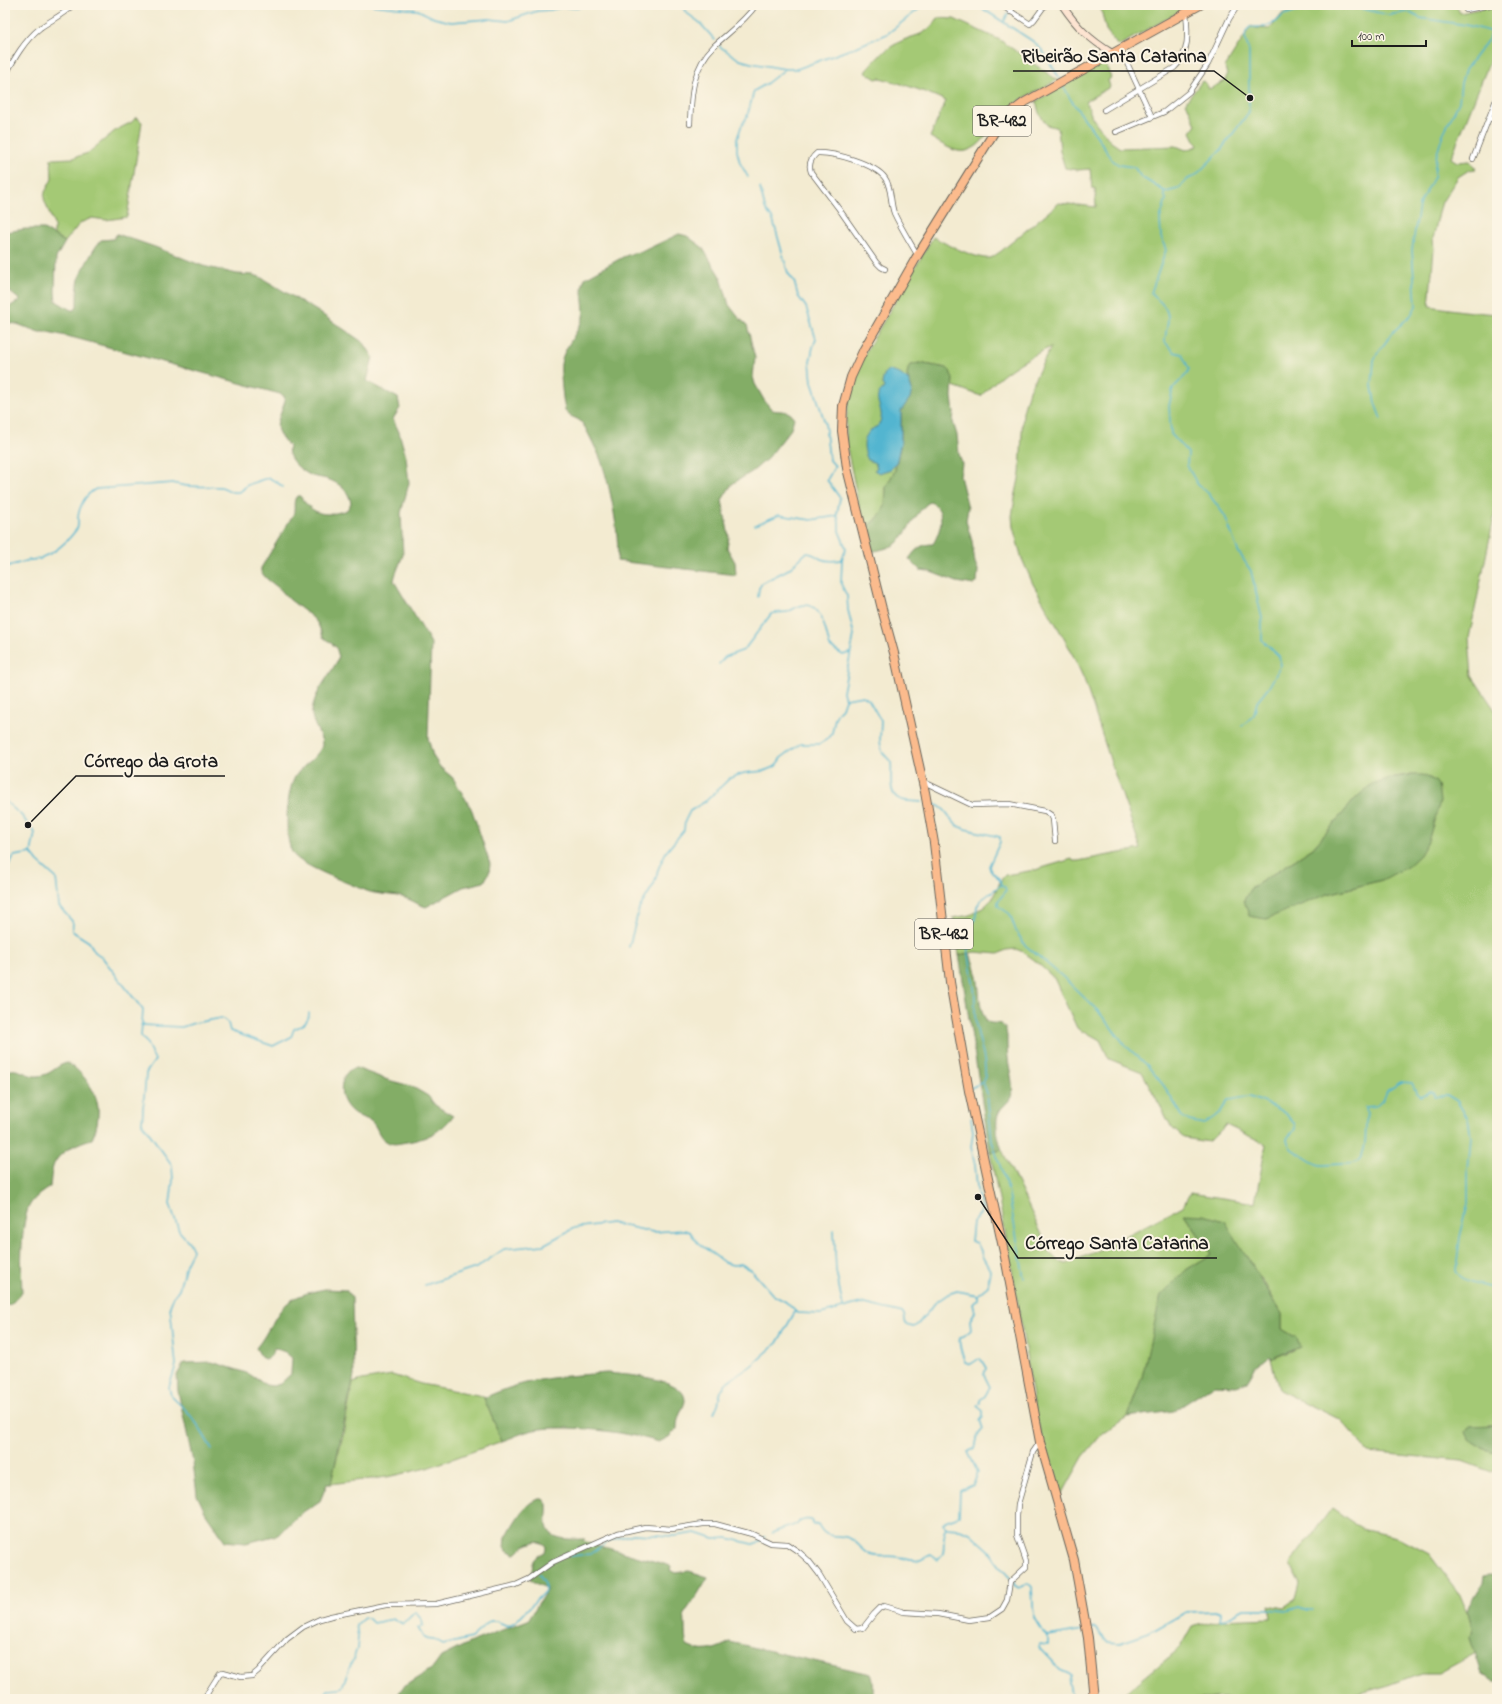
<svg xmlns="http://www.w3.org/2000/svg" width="1502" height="1704" font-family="'Indie Flower',sans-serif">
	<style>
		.green { fill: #a4c974; stroke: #607248; fill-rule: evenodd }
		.forest { fill: #83ad66; stroke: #506441 }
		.water { fill: #52b5d0; stroke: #376876 }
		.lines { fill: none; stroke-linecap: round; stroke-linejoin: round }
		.stream { stroke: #52b5d0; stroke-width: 1.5 }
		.street-casing { stroke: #67645b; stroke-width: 6 }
		.secondary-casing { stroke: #67645b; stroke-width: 8 }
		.highway-casing { stroke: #67645b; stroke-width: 10 }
		.street { stroke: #fff; stroke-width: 4.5 }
		.secondary { stroke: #fde4d1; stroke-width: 6 }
		.highway { stroke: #fbbb8d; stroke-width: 8 }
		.labels { text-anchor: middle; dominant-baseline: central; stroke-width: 4; stroke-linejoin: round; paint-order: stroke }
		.shield { fill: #fcf5e5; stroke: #5f5d58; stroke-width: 1 }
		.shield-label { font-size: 17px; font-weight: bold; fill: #1c1c1c }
		.leader { fill: none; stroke: #1c1c1c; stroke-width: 1.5 }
		.callout-dot { fill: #1c1c1c; stroke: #fcf5e5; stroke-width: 1.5 }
		.callout-label { font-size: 19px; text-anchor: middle; font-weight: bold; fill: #1c1c1c; stroke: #fcf5e5; stroke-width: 4; stroke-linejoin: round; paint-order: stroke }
	</style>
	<rect width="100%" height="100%" fill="#fcf5e5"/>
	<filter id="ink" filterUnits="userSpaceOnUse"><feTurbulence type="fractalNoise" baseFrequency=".025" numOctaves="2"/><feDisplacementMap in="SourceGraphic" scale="8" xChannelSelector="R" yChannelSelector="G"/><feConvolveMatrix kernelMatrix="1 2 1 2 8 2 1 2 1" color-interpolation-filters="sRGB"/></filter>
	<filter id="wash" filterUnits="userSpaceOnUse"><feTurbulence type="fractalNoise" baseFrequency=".012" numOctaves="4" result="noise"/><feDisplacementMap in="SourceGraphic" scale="16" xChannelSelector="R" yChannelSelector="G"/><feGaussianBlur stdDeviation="0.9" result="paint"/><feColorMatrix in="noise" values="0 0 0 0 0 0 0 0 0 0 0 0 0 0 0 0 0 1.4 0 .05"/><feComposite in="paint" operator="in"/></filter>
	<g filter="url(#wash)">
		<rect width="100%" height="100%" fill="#f3ebd1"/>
		<!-- green -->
		<g class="green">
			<path d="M1100,5H1191L1118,46L1106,30Z"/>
			<path d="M1308,5H1456L1460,13L1497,5V43L1451,158L1457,162L1470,161L1476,169L1469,170L1458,177L1442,202L1439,212L1433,239L1434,249L1429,306L1463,311L1497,314V503L1469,638L1472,676L1497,713V1425H1488L1470,1441L1485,1449L1497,1452V1474L1462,1461L1369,1452L1341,1420L1279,1390L1271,1359L1294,1350L1297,1339L1282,1329V1314L1262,1279L1184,1214L1212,1254L1186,1270L1127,1417L1102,1434L1083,1457L1059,1500L1036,1416L1014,1280L990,1152L1002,1150L1051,1254L1058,1261L1066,1264L1095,1252L1183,1206L1190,1193L1255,1203L1266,1144L1226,1125L1209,1142L1184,1138L1172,1128L1142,1072L1109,1059L1100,1040L1084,1031L1083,1033L1077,1028L1054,978L1033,959L1023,952L1016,949L1006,950L999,954L975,952L959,955L953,918L970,915L985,906L992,899L1001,880L1005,875L1035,870L1072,859L1073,861H1078L1141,849L1116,778L1084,679L1070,649L1033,584L1022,559L1013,527L1012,516L1015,498L1020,474L1023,412L1029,390L1051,347C1024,359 1000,374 981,396L953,386L950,371L947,368L919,363L911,365L907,375L910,383L901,419L895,470L886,487L885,506L878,518L870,524L863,525L846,443V422L849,398L861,360L933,237C944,243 978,260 989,258C993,258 996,254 1000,252L1059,203L1096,207L1095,188H1092L1090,169L1078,170L1065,168L1060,151L1058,128L1047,125L1039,113L1036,101L1105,62L1111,78L1108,80L1110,87L1086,101L1092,117L1096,123L1111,142L1120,148L1176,146L1186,150L1198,146L1191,132L1196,125L1186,102L1202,81L1206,83L1209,89L1225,81L1227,75L1225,67L1251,26L1256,28L1270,29L1283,13ZM1408,775L1430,778L1438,785L1431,830L1430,835L1382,880L1328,894L1250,889L1313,848L1356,798L1390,778Z"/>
			<path d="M938,18L954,19L1000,40L1057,80C1035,93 1012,101 996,121C986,134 983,146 966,151C955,154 939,142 930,137L946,101C925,91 903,84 880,78L876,79L865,72C874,61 884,50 896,44C914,33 924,39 938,18Z"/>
			<path d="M136,117L142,122L127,217L106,220L92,218L87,220L80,223L65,242L54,235V225L44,199L45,192L52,179L51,159L73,158L88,153L116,130L132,122Z"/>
			<path d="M392,1375L421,1384L483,1396L502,1441L427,1468L387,1477L330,1484L342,1439L353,1383L362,1380Z"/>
			<path d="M1332,1508L1362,1529L1397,1537L1429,1554L1461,1596L1468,1613L1472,1628L1470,1637L1476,1653L1439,1673H1422L1389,1685L1340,1699H1118L1180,1648L1192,1627L1219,1620L1271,1618L1269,1605L1283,1608L1296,1599L1300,1584L1290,1564Z"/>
		</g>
		<!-- forest -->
		<g class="forest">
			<path d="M25,229H44L65,242L56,258L55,292L56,301L71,310H74L77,307C77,299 77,288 79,279C82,270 95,246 101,240L113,239L117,234L155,247L203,266L237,274L253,275L260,277L317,311L364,343L373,357L367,381L398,398L400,408L393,419L399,432L406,457L409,483L401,513L403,555L395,576L394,581L431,643L428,738L433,756L440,767L453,778L471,808L475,819L490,864L489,873L484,882L463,887L426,907C418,905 411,899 402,897C390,894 378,895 367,891C351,884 301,866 293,854C287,844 287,827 287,815C288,803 289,788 295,777C302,765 315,760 321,748C326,739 310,723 312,711C314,691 331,675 339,657L336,647L323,637L318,624L312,617L289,599L280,589L267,579L261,572V568L293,515C296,509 292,501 297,496H300C314,516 325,517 347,510L351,503C349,489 335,480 322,478C319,477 315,477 312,476C302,471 285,459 289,446C270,426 278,424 285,401L284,396L280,394L75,338L48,332H39L17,324L9,323L5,313L6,309L20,300L5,288V232Z"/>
			<path d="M679,234L687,236L702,247L721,278L729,305L739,318L747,325L755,358L753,377L755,384L764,400L772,410C781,412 789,409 794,418L791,429L768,458L753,471L732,484L722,500L729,537L727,548L735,562L736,575L617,561C621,537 608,471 596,449C592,442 586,427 581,422C577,417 570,418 566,412C563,407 560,370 561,364C562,350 579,332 583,317C586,304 578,290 585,278L623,257L633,253L641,252Z"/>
			<path d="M919,363L947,368L950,371L953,379L952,397L954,412L953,422L957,435L959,454L962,464L960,476L968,508L966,521L972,541L975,563L978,570L977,582L974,585L957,582L928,571L920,570L909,559C916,549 921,544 933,544C941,531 947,509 930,502C919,507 908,532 899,541C893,548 879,550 870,552L863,525L870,524L878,518L885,506L886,487L895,470L901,442V411L912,391L907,375L908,369L911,365Z"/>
			<path d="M1408,775H1423L1435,781L1438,785L1440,802L1428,841L1420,855L1407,867L1382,880L1328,894L1266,919L1249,916L1244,900L1250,889L1313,848L1356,798L1372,784L1390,778Z"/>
			<path d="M970,953C973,963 977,973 978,982C980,995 979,1007 985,1018C990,1030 1004,1014 1007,1036C1007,1043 1007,1051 1008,1058C1009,1070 1015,1086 1011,1097C1009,1102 1004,1105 1001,1109C993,1119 998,1138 1002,1150L990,1152L959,955Z"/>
			<path d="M67,1063C79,1068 95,1089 97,1102C100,1113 97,1129 92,1139C79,1142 61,1151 55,1162C51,1169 51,1180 50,1187C42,1192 36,1196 31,1203C20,1218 21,1273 22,1292L11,1304L5,1306V1072C18,1065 26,1077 38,1076C52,1075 56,1065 67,1063Z"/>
			<path d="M356,1068L388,1080L411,1086L428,1096L435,1105L453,1116C441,1132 426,1139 407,1142C399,1143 393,1146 386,1141C378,1136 378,1128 372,1122C369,1119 365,1119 361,1117C347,1111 339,1098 342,1083C344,1075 348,1069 356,1068Z"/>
			<path d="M1184,1214L1204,1215L1225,1221L1282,1314V1329L1297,1338L1300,1346L1271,1359L1270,1356L1256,1367L1247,1382L1237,1386L1214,1385L1174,1411L1127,1417L1142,1377L1161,1295L1186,1270L1212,1254Z"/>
			<path d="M325,1289L346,1290L352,1298L354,1376L331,1484H327L320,1501L300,1514L278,1535L246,1543L225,1541L205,1512L197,1495L193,1462L178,1391L177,1375L184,1363L212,1362L241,1371L249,1374L266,1385L273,1386L280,1384L291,1374L292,1358L285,1352L274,1348L271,1356L266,1359L262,1358L256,1348C263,1340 267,1331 273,1322C286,1298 300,1294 325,1289Z"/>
			<path d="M607,1373C624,1375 685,1377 685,1400C685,1405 680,1412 679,1417C677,1421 677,1425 677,1429L669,1437L659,1442C628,1432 565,1424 534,1430C523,1432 512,1438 502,1441L483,1396L486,1397C528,1378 562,1376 607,1373Z"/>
			<path d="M1497,1425V1452C1485,1450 1468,1444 1465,1432L1469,1426Z"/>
			<path d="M539,1499H543L547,1504C548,1511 546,1517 547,1524C548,1542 573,1539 585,1539L583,1541L671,1566L670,1570L675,1573L689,1571L708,1577L696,1597L684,1614C686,1626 684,1636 687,1646C703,1654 715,1650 730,1642L871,1674C875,1682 872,1690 874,1699H399V1693L403,1687L433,1668L441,1657L471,1642L528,1620L546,1591V1588L530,1580C535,1566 528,1560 545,1552L546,1547L544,1544L537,1541L524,1546L517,1553L514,1554L507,1550L505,1546L506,1537C513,1525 524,1502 539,1499Z"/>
			<path d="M1491,1575L1497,1576V1681H1492L1482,1674L1470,1637L1472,1628L1468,1613L1470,1605L1483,1584L1484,1576Z"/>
		</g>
		<!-- water -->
		<path class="water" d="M888,370L900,374L909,381L912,391L910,398L901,411V442L896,464L891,469L879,473L874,470L877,468L875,463L868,460C861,446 863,432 878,426C880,422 882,418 881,413C880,404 873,397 883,389L884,387L882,384C883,379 884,372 888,370Z"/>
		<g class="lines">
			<!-- stream -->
			<g class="stream">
				<path d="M372,5L418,10L434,18L451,22L489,19L508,21L537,11L550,10L563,7L577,8L584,5"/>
				<path d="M682,5L688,14L699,22L715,40"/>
				<path d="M977,5L1034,42L1042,50L1060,79"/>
				<path d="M1323,5L1334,8L1355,7L1388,15L1408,12L1420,18L1466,25L1497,33"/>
				<path d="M1004,22L1008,13"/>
				<path d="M719,46L740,60L751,63L785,69H797L851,49L887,34L924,5"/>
				<path d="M1062,84L1071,100L1099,139L1111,159L1119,165L1134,167L1141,177L1166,192L1178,189L1188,179L1195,176L1220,151L1249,112V51L1245,37L1246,31L1250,27H1264L1276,22L1283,15L1317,5"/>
				<path d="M748,177L740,163L737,151V139L741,127L747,117L754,91L766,84L784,70"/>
				<path d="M760,188L765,208L773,220L788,273L794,281L798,296L806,307L816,339L813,347L810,362L812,382L825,423L829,459L835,466L827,480L840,498L837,514L839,522V531L846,548L842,559L841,584L847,596L848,610L854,635L843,692L845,699"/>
				<path d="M1165,191L1164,194L1166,199L1160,219L1161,237L1166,250L1151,293C1154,297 1159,300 1163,305C1173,317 1165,328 1165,342L1174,352L1182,354L1189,369L1187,374L1173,388L1169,406L1171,434L1188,453L1187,465L1196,482L1200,487L1208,493L1225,516L1238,551L1251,571L1262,618V640L1279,656L1281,665L1269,687L1257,702L1254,715L1242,726"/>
				<path d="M1381,419L1375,403L1372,386L1374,360L1379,351L1394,331L1411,315L1416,306L1412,250L1419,205L1434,177L1436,157L1443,134L1459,102L1461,83L1465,70L1490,37L1492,32"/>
				<path d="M755,525L779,515L811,520L837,516"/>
				<path d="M5,567L30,560L40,559C45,554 48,556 53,552C61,547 70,538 76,530C79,527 78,522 78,518C79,507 85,494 96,489L173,483C189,489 205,485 221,487C228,488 230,494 238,492C242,491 243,490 245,487C248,484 253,483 256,482C271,476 271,478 283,487"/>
				<path d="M758,597L759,588L762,583L789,569L806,553C813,553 816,556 821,559C828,562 835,561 842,560"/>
				<path d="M719,664L725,657L744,650L771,614C776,612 782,613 787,612C793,610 798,605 804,605C823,603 826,635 830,647L843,655L850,653"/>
				<path d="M845,699L863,696L869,700L881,721L880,741L882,752L891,762C893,774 886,796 902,800C909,802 916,801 922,802"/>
				<path d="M5,801L21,815L35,833L31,853L38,862L56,878L59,906L72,921L73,924L72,931L89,942L95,952L102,957L143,1010L141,1036L146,1042L155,1060L146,1073L142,1123L172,1165L173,1180L170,1204L179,1231L189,1242L193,1250L186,1264L179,1289L174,1296L170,1306L176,1365L169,1387L171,1396L187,1411L197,1424L212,1449"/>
				<path d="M931,804C949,806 948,822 960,827C973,832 987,833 1000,837V842L989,866C991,875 1001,875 1001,885"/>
				<path d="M5,873L14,856L32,853"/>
				<path d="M1001,885L1005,887L1006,891L998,901V906L1010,914L1016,931L1025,945L1063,977L1098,1011L1126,1046L1147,1065L1164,1086L1183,1117L1189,1121L1204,1124L1220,1113L1228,1100C1236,1100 1242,1096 1250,1097C1261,1101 1293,1113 1295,1126C1296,1133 1289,1133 1287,1139C1291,1153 1294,1149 1303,1156C1319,1168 1322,1165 1340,1164C1346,1164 1354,1165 1358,1161C1369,1149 1364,1127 1367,1113L1366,1107L1376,1106L1383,1101L1387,1091L1401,1082L1412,1083L1417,1094L1420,1096L1430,1092L1434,1093V1097L1447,1095L1457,1101L1468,1119L1471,1136L1468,1171V1204L1460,1237L1456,1271C1463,1284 1485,1284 1497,1288"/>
				<path d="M629,947L639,909L654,884L659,867L666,852L684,830L685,821L690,811L706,801L730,778L744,773L764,771L776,766L781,758L800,744H819L827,739L832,733L835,718L838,712L842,708L845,699"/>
				<path d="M141,1025L182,1027L194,1023L222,1018L228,1023L230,1031L273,1046L291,1037L294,1029C302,1026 309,1023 309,1013"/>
				<path d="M983,1082L987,1093L992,1141L1008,1190L1024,1278"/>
				<path d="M971,1088L983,1082C990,1069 978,1039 976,1025C974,1013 976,1000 974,988C971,968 967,949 967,928L975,921L977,906L982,899L1001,885"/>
				<path d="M834,1230L836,1271L843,1307"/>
				<path d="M425,1285L476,1268L504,1249L543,1245L574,1228L611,1223L653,1232L684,1230L690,1232L698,1243L725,1263L733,1265L741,1264L751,1270L773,1295L786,1302L797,1313L821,1314L861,1303L903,1313C908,1319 900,1325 914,1327L918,1324L935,1303L948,1294L957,1291L978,1295"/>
				<path d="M714,1413L718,1404L721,1391L726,1383L751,1366L777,1343L795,1312"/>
				<path d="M947,1528L944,1524L945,1521L959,1516L960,1491L973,1485L978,1473L968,1452L975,1448L978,1435L983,1429L980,1420L983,1416V1411L977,1406L980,1404V1400L985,1396L990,1387L984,1375L986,1368L980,1358L971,1364L965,1362C962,1354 958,1345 960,1337L964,1336L971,1330L970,1320L975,1312L973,1304L978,1299V1294L988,1286L990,1270L982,1256L981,1251L977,1243L971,1241L973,1222L981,1213L982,1208L978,1197L975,1165L971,1147L973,1132L971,1118"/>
				<path d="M947,1528L960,1529L970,1533L989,1550L999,1565L1011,1578"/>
				<path d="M772,1533C779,1530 785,1528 792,1526C799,1523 802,1518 811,1520L814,1525L818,1524C826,1541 835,1533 849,1538C858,1542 862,1551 871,1555C880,1558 890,1555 899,1557C906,1559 913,1562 920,1560C925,1559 927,1556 931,1555L938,1560C946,1554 943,1547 944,1538C944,1535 945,1531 947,1528"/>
				<path d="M570,1556L590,1554L608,1541L633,1534L675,1536L696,1533L714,1539L728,1538L752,1544H757L765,1537"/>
				<path d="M1014,1581V1585L1019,1588L1028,1584L1032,1588L1034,1618L1040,1628L1048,1636"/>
				<path d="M1092,1629L1096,1628L1108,1642L1120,1643L1149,1633L1186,1612L1219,1611L1221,1614L1220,1619L1222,1620L1243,1609H1268L1285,1611L1299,1607L1307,1610H1313"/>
				<path d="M1048,1636V1645L1039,1644L1038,1647L1060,1670L1071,1675L1069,1683L1071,1694L1070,1699"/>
				<path d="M1048,1636L1083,1630"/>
				<path d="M321,1699L328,1690L339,1689L342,1687L357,1649L358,1637L356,1625L364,1618H368L373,1623L394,1619L403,1624L415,1612L422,1620L423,1626L418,1628L424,1638L434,1639L443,1645L471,1638L490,1621H496L508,1626L515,1622L545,1591V1583L539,1574"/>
			</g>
		</g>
	</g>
	<g filter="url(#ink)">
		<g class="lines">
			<defs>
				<g id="street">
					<path d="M1001,5L1030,24L1034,20L1045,5"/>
					<path d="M1466,10L1490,5"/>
					<path d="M1010,12L1014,5"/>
					<path d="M1120,48L1152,117"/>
					<path d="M5,76C14,59 24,41 40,28C51,20 63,15 73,5"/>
					<path d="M1104,110L1174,68C1190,54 1188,32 1186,12"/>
					<path d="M1489,118L1497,120"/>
					<path d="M690,124C691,95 692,68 714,46C729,32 744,22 756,5"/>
					<path d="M1116,132L1164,112L1189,92L1208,64L1229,19L1238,5"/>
					<path d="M1473,159L1497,97"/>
					<path d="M885,269L881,267L876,262L839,209L811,172C808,164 811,158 817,153C834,152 875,164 885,178C892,188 890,202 894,213C901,228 910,242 918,256"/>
					<path d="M922,781L972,805L1009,804L1045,811L1051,815L1053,819L1055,841"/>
					<path d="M205,1699L208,1692L220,1673L223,1672L241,1677L252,1676L258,1671L287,1639L303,1627L320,1619L331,1616L386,1605L436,1604L516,1585L529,1579L553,1562L602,1540L618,1533L645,1527L672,1529L703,1524H715L752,1534L771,1543L787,1544L799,1552L809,1561L819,1574L847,1621L856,1629L863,1628L874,1614L880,1608L884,1606L904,1612L938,1614L969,1620L990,1617L1002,1609L1007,1600L1010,1582L1026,1567V1561L1017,1535V1516L1018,1504L1033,1452L1040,1442"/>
				</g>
				<path id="secondary" d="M1062,5C1077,27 1089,39 1112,53"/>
				<path id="highway" d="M1094,1699L1088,1638L1074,1560L1040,1442L1005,1257L969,1091L950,982L934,843L925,792L894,653L882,609L847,468L842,431L843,406L851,377L864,349L916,258L998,126L1005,117L1025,102L1200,5"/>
			</defs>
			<!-- street casing -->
			<use href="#street" class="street-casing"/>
			<!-- secondary casing -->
			<use href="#secondary" class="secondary-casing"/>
			<!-- highway casing -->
			<use href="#highway" class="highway-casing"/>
			<!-- street -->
			<use href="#street" class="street"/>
			<!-- secondary -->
			<use href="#secondary" class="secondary"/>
			<!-- highway -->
			<use href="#highway" class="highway"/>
		</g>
	</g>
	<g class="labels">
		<!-- shield labels -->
		<g class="shield">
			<rect x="973" y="106" width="58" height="30" rx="3"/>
			<rect x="915" y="919" width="58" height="30" rx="3"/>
		</g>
		<g class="shield-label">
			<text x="1002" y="121">BR-482</text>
			<text x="944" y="934">BR-482</text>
		</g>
	</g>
	<!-- callouts -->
	<path class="leader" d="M1250 98L1214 71H1013M28 825L76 776H225M978 1197L1018 1258H1217"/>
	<g class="callout-dot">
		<circle cx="1250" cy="98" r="4"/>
		<circle cx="28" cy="825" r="4"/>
		<circle cx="978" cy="1197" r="4"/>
	</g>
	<g class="callout-label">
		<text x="1114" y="62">Ribeirão Santa Catarina</text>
		<text x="151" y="767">Córrego da Grota</text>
		<text x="1117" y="1249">Córrego Santa Catarina</text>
	</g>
	<!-- margin -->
	<rect width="1502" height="1704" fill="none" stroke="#fcf5e5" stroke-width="20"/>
	<!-- scale -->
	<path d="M1352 40v6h74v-6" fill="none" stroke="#1c1c1c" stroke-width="2"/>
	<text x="1358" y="40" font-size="12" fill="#1c1c1c" stroke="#fcf5e5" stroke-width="3" paint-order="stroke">100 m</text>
</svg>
